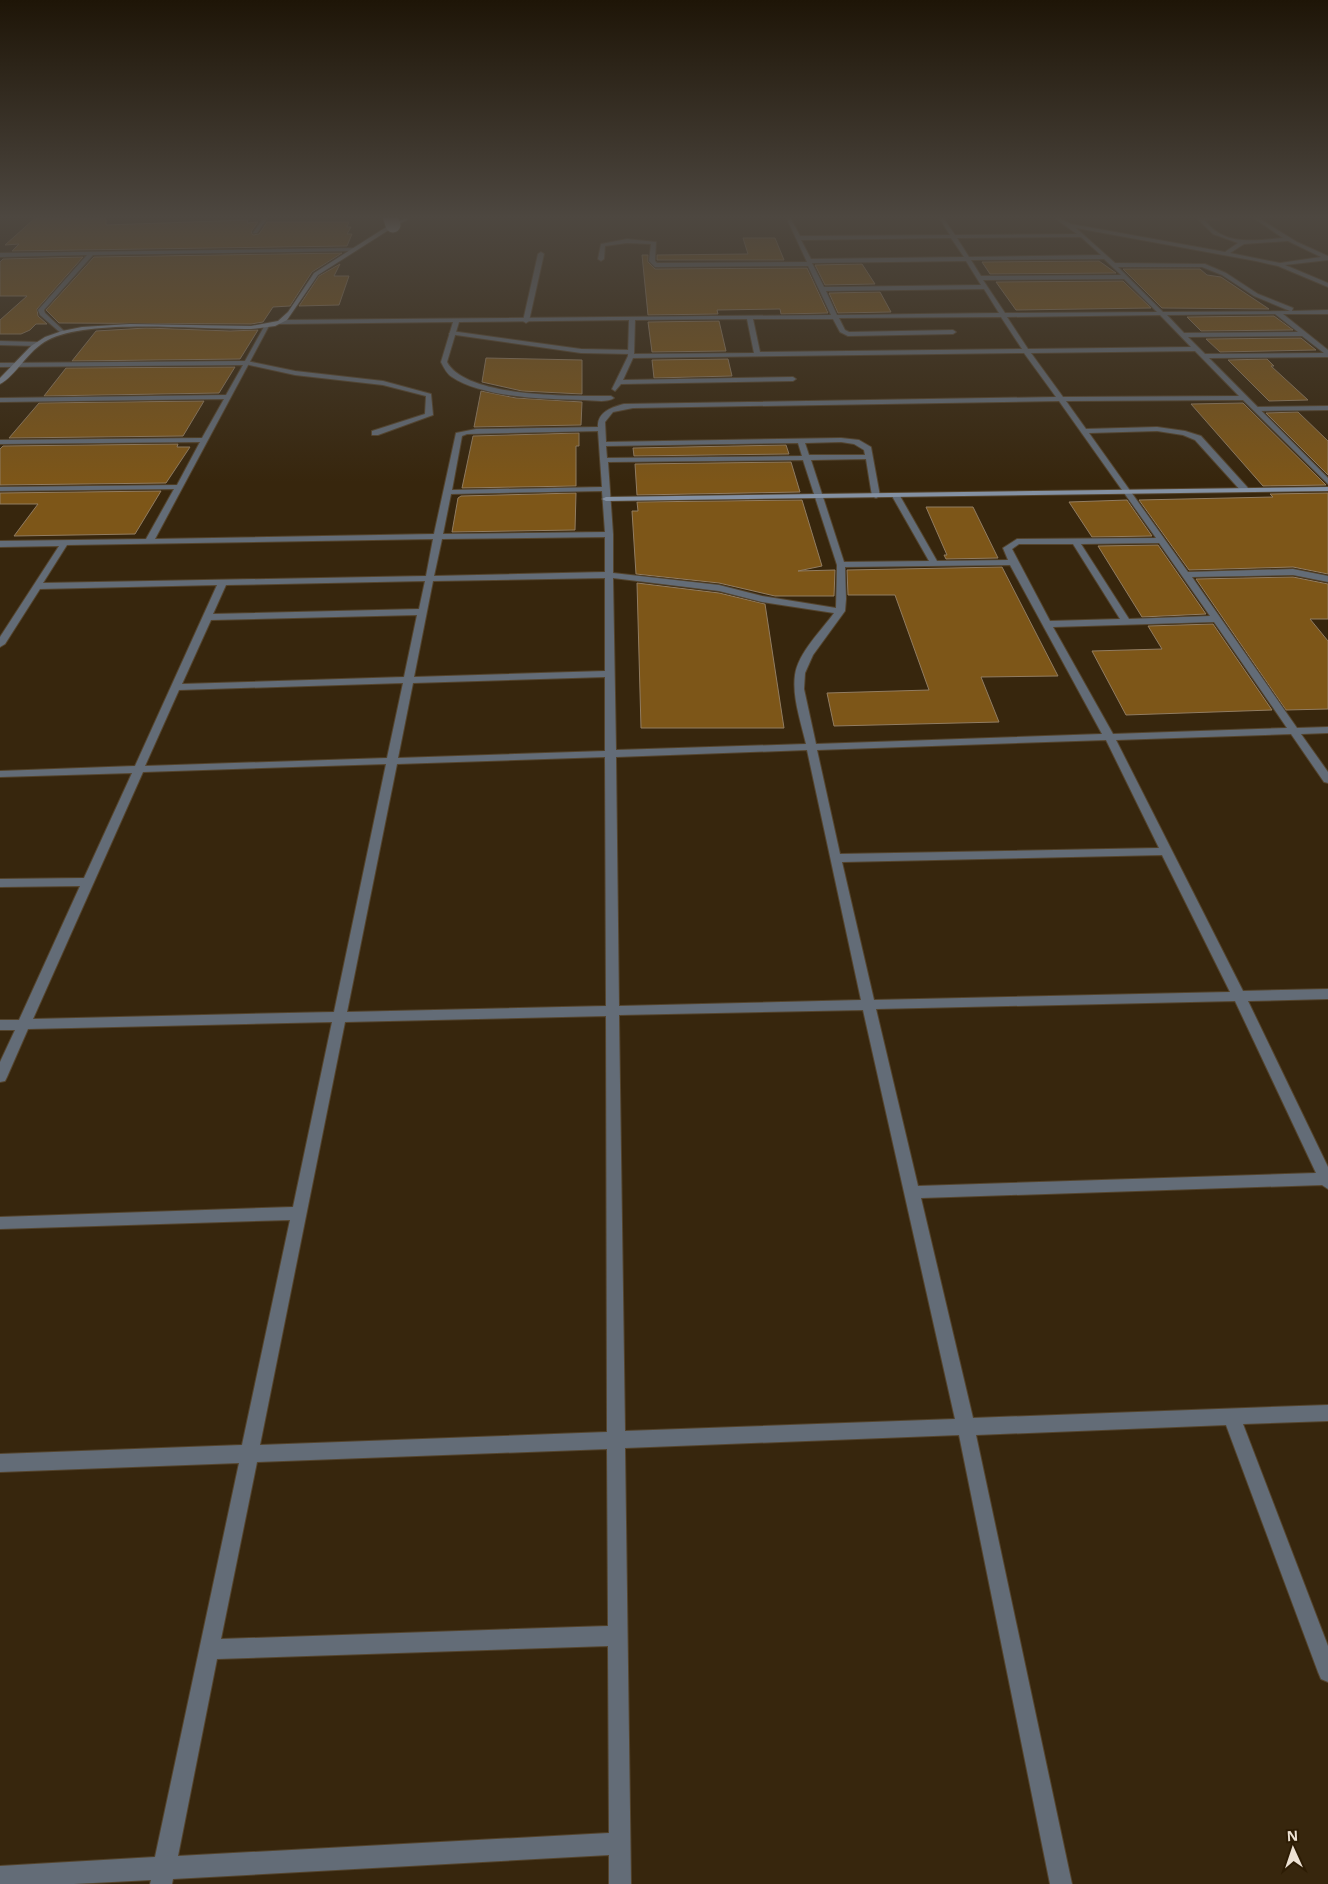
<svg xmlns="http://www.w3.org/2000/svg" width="1328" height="1884" font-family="'Noto Sans',sans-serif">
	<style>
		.building { fill: #7d5618; stroke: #917c61 }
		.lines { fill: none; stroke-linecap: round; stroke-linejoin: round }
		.lane-casing { stroke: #54442d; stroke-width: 2 }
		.street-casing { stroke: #54442d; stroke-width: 2 }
		.secondary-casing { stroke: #54442d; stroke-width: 2 }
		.highway-casing { stroke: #54442d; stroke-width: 17 }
		.lane { fill: #636c77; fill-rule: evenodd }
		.street { fill: #636c77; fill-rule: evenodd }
		.secondary { fill: #8491a3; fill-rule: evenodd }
		.highway { stroke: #b3c7e4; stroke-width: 15 }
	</style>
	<rect width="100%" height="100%" fill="#37260d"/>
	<!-- building -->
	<g class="building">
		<path d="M34,219H106V225L248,220L247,223L258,222L251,232L253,235L259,234L267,222H349L347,227H351L347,234H352L347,246L12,251L19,244L5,245Z"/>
		<path d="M743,238H775L784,260H657V255L748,254Z"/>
		<path d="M342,253L312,272L290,306L273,307L263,322L251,324L59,323L46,310L94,257Z"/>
		<path d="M642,255H648V262L655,269L807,268L828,313L781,314L780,309L717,310L718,314L648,315Z"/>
		<path d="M83,257L37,309L38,316L47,324H36L30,330L21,334H0V320L27,296H0V262L3,259Z"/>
		<path d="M1099,261L1116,273L990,274L982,262Z"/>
		<path d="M340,264L334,276H349L339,305L299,306L319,276Z"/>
		<path d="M862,264L875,284L825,285L815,265Z"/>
		<path d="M1123,269H1200L1207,275L1221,277L1269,309L1162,308Z"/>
		<path d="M1123,281L1151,308L1016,310L996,282Z"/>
		<path d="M880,292L891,312L838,313L829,293Z"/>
		<path d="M1274,316L1293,330L1201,331L1187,317Z"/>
		<path d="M719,321L726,351L652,352L648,322Z"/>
		<path d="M146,328L230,331L258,330L240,359L72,361L96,331Z"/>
		<path d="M1301,338L1316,350L1220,352L1206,339Z"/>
		<path d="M486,358L582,360V394L522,391L482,382Z"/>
		<path d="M728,359L732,376L654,378L652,360Z"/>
		<path d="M1267,359L1274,366H1271L1308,400L1269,401L1228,360Z"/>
		<path d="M235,367L219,393L44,396L66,368Z"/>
		<path d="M481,391L516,398L582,402L581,425L474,427Z"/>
		<path d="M204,401L183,436L9,438L39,403Z"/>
		<path d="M1243,403L1326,485L1263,486L1191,404Z"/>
		<path d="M1298,412L1328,441V475L1266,413Z"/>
		<path d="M579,433V446H576V486L462,488L473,436Z"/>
		<path d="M178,444L177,447H190L166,483L0,485V449L3,446Z"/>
		<path d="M786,445L789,454L634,456L633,448Z"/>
		<path d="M791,462L800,492L637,495L635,464Z"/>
		<path d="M161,491L135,534L14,536L38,504H0V493Z"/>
		<path d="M576,493L575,530L452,532L458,498L461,496Z"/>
		<path d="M1328,493V574L1293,567L1189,570L1139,500L1273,497L1270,494Z"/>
		<path d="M802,500L822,566L798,571L835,570L834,596H775L719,583L636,574L632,511H638L637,502Z"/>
		<path d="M1127,500L1152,536L1092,537L1069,502Z"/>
		<path d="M926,507H973L998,558L946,559L944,555H947Z"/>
		<path d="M1158,545L1206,614L1142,617L1098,546Z"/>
		<path d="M1002,567L1058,676L981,677L999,722L834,726L827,693L929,690L895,595H848L847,570Z"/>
		<path d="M1293,577L1328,584V619H1310L1328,641V709L1286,710L1196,579Z"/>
		<path d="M637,583L719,593L765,604L784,728H641Z"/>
		<path d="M1213,624L1272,710L1126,715L1092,651L1162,649L1148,626Z"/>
	</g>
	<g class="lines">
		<defs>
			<g id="lane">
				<path d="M541,252L544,254L529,321L526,323L523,321L538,254Z"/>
				<path d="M451,331L581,349L631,350L634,352L631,354L581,353L449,334Z"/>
				<path d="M247,361L295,371L383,381L431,394L433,415L378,435H372V431L425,414L426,396L383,385L295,375L245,364V362Z"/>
				<path d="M1328,406V410L1256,411L1253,409L1256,407Z"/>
			</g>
			<g id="street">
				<path d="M263,219H267L257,233H253Z"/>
				<path d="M787,219H791L800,236L950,235L940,219H944L955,235L1077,234L1056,219H1061L1071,224L1225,252L1238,243L1213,234L1198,219H1221L1219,220H1205C1224,247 1256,240 1283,238L1255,219H1260L1297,242L1328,256V260L1285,265L1328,283V287L1278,266L1256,261L1076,228L1115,263L1205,264L1226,273L1258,294L1293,308L1292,311L1328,310V314H1283L1328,350V357L1209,358L1328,478V484L1243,400L1066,401L1086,429L1157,427L1185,431L1201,436L1248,488V492H1242L1195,440L1183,435L1157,431L1089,433L1188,572L1293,569L1328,576V582L1293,575L1192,577L1297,728L1328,727V733L1301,734L1328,772V783L1324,782L1291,734L1116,740L1243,991L1328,989V999L1248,1001L1328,1167V1189L1322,1185L921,1198L973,1418L1328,1405V1421L1243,1424L1328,1646V1682L1321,1679L1318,1672L1226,1425L976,1435L1072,1884H1050L959,1435L625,1448L631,1884H609V1855L173,1879L172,1884H150L151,1880L74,1884H0V1866L155,1857L239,1463L0,1472V1454L242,1445L290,1220L0,1229V1217L293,1207L332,1022L28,1029L7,1077L5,1081L0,1082V1062L15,1030H0V1020H19L80,886L0,887V879L84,878L132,773L0,777V771L135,766L217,585L40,589L5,644L0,647V637L59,546L0,547V541L146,539L174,489L0,491V487L177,485L200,442L0,444V440L202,438L224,399L0,402V398L226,395L243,365L0,367V363L245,361L265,325L270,324L155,539L434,534L456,433L476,429L598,427C597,412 612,407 624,404L1056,397L1024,353L633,358L623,380L793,377L796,379L793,381L621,384L615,391L612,389L628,356L629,320L459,322L447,362C466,398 574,396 611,396L614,398C607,403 593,400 584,400C548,399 483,398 452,377C447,374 444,368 441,362L453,322L280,324L277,322L280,320L831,315L808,266L655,267L649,261L651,244L627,243L605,246L604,259L601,261L598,259L601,244L627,239L656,242L655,261L657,263L807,262ZM1081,237L1101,255L969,257L957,238ZM951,238L964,257L811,259L801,240ZM1288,241L1321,257L1280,263L1230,253L1244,244ZM1104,259L1121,275L981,276L971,260ZM966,261L981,285L824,287L812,263ZM1118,267H1202L1222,275L1254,296L1290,311L1163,312ZM1124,279L1157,312L1005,313L983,280ZM984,289L999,313L837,315L826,291ZM1275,314L1298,332L1184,333L1167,315ZM1160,315L1191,347L1028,349L1007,317ZM1001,317L1022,349L760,352L753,319H833L840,332L848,336L953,334L956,332L953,330L849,332L845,330L839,318ZM747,319L754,353L634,354L635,320ZM1302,336L1324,353L1205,354L1188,337ZM1195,351L1239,396L1063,397L1031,353ZM1059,401L1156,538L1017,539L1003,548L1008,560L937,561L900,496L896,494L892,496L929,561L844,562L811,460L866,459L872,496L876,498L880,496L871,447L859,440L841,438L606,442L605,422L613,412L633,408ZM598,431L602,487L452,490L462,436L467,434ZM841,442L854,444L864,450L865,455H809L805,443ZM798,443L802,456L607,458L606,446ZM803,460L837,565L836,608L762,596L719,585L613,573V534L608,462ZM602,491L605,532L443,534L451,494ZM605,537V572L434,576L442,539ZM433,539L426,576L43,583L67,545ZM1159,543L1210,616L1129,619L1081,544ZM1019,544H1073L1120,619L1050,621L1012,549ZM1010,565L1102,734L816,744L804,689L805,673L813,655L845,611L846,599L845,567ZM605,578V671L414,677L433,581ZM613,578L719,591L762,602L834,613C821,631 798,653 795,675C792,697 801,722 806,744L616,750ZM425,581L419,609L213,614L226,585ZM417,615L404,677L182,684L211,620ZM1214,622L1287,728L1113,734L1053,627ZM605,677V751L398,758L413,683ZM403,683L387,758L145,766L179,690ZM1106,740L1159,848L840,854L817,750ZM807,750L861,1000L619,1006L616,757ZM605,757L606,1006L347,1012L397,764ZM386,764L334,1012L33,1019L143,772ZM1162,855L1230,992L874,1000L842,862ZM1235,1001L1316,1173L918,1186L876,1009ZM863,1010L955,1419L625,1431L619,1015ZM606,1016L607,1432L260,1445L345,1022ZM607,1449L608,1626L221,1639L257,1462ZM608,1646L609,1833L178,1856L217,1659Z"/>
				<path d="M354,248L356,251L93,255L44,310L45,313L64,331L62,334L40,315L38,310L87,255L0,257V253Z"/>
				<path d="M0,341L37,342L40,344L37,346L0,345Z"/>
			</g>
			<g id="secondary">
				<path d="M404,219H409L395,226L318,275L287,320L275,326L251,329C201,330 90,318 48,340C28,350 15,377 0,384V378L31,346L45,337L62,331L82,327L130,324L251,326L278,321L288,312L314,273L391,224Z"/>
				<path d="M1328,487V491L606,501L602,499L606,497Z"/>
			</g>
			<path id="highway" d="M391,219L393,225"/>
		</defs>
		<!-- lane casing -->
		<use href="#lane" class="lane-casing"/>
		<!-- street casing -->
		<use href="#street" class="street-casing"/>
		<!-- secondary casing -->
		<use href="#secondary" class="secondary-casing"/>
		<!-- highway casing -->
		<use href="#highway" class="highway-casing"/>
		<!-- lane -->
		<use href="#lane" class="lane"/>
		<!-- street -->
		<use href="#street" class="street"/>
		<!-- secondary -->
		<use href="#secondary" class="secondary"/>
		<!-- highway -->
		<use href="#highway" class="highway"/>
	</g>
	<!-- sky -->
	<linearGradient id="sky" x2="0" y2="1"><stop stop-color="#1e1507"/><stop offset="0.45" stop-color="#4d4740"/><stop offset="1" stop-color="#4d4740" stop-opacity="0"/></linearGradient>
	<rect width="1328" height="482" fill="url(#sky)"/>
	<!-- north arrow -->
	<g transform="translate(1293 1849) rotate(357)" stroke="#2d1c04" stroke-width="4" paint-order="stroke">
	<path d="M0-4L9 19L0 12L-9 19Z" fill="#eee2d4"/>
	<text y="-8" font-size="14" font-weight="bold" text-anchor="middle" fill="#eee2d4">N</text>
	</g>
</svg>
